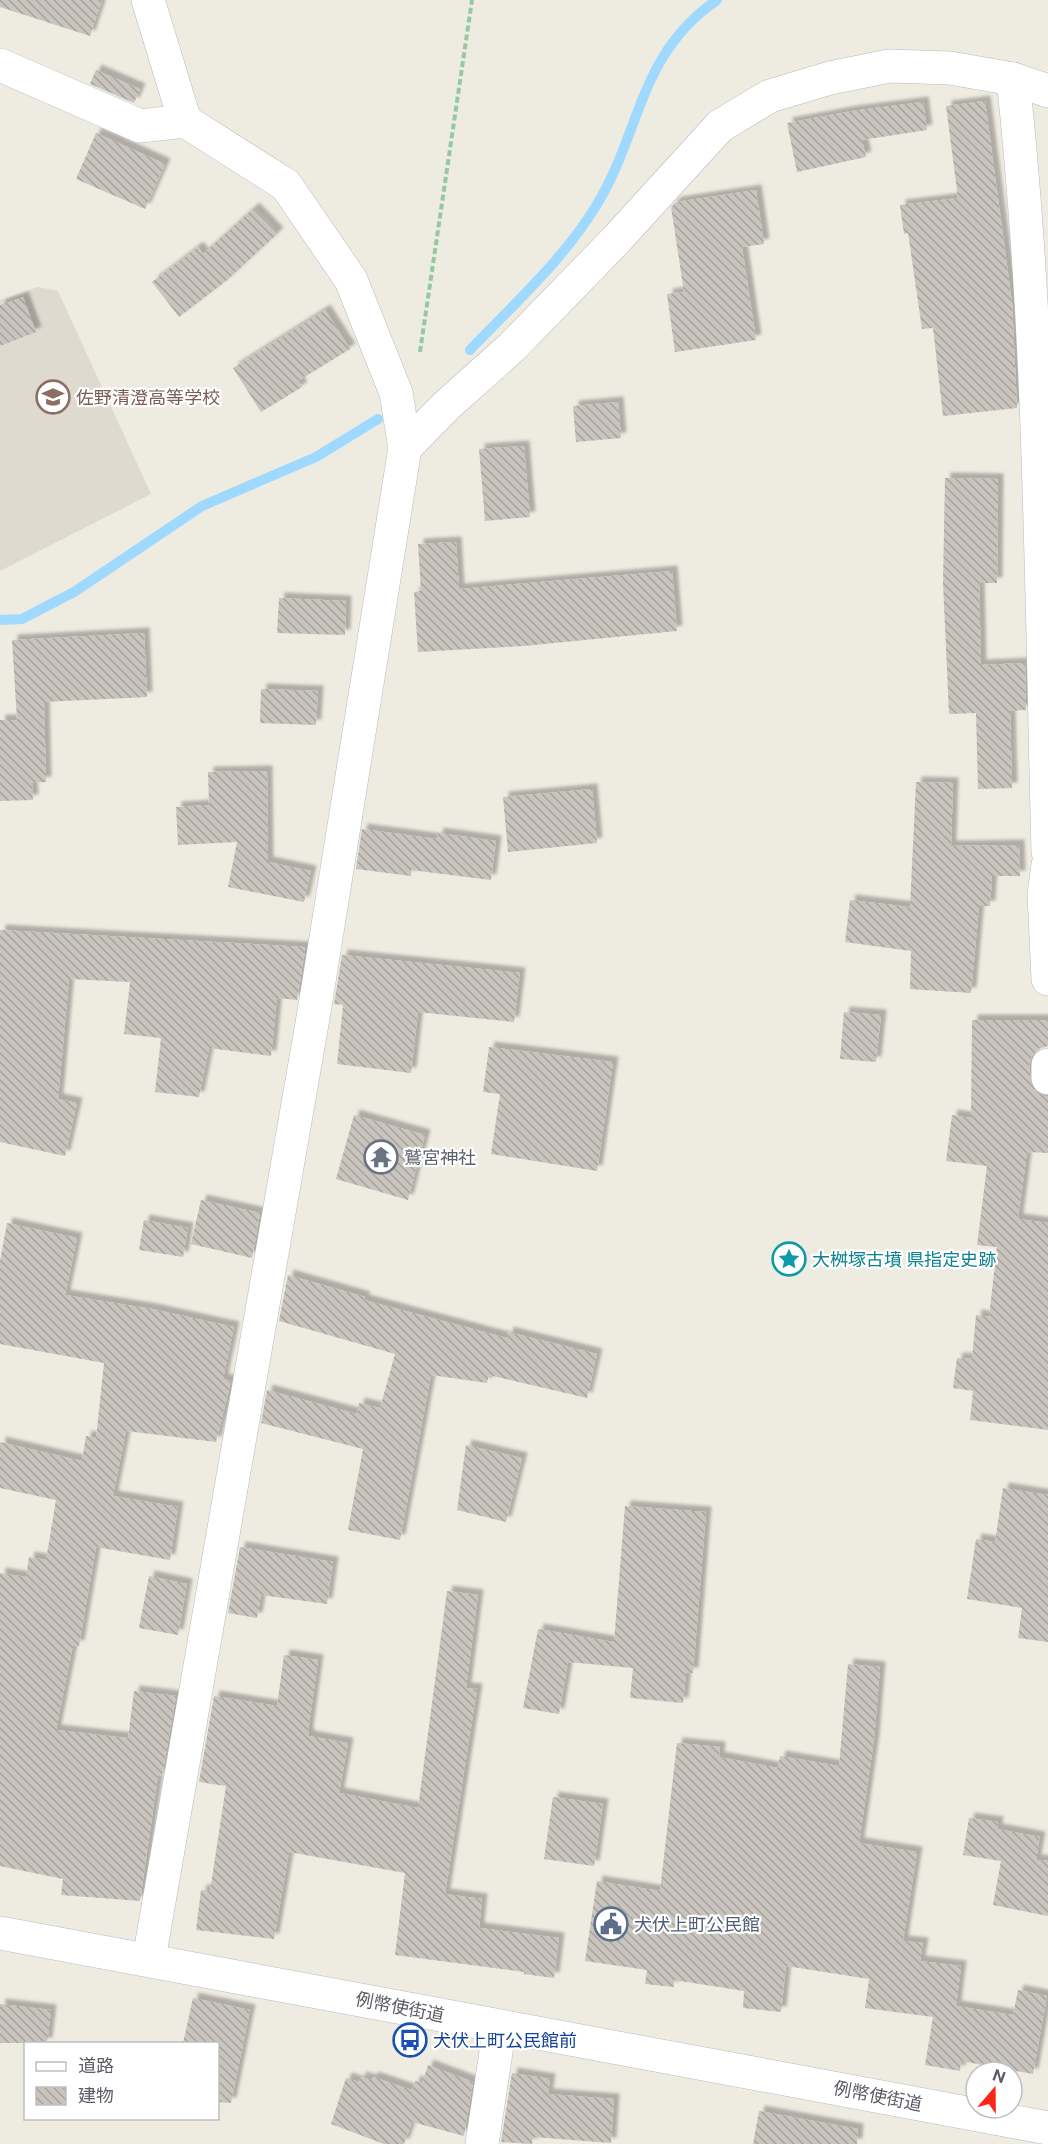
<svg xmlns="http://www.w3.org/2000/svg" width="1048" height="2144" font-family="'Public Sans','Noto Sans JP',sans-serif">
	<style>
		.education { fill: #dedad0 }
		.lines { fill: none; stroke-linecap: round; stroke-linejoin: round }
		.stream { stroke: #a0d9ff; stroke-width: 10 }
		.building { fill: url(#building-back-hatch); filter: url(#shadow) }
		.minor-casing { stroke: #b7babf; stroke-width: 34 }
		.secondary-casing { stroke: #b7bbc2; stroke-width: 34 }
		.path { stroke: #93caa1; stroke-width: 4; stroke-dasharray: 6 3; stroke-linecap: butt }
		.minor { stroke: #fff; stroke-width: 33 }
		.secondary { stroke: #fff; stroke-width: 33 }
		.labels { text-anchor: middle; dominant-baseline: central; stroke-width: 4.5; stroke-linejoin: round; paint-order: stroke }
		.education-label { font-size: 18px; fill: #785e54; stroke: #fff; text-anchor: start }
		.worship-label { font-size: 18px; fill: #5b616d; stroke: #fff; text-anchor: start }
		.culture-label { font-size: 18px; fill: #0d838f; stroke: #fff; text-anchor: start }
		.service-label { font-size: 18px; fill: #4e5e75; stroke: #fff; text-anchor: start }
		.street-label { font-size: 18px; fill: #5a5e64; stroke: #fff }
		.transit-label { font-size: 18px; fill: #164399; stroke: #fff; text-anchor: start }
	</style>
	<defs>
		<pattern id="building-back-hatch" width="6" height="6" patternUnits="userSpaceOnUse" patternTransform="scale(1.5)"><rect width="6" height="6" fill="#c9c5be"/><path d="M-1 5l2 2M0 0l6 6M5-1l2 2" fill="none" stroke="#a6a39e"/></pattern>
		<filter id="shadow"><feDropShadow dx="5.5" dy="-5.5" stdDeviation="1.5" flood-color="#0004"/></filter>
	</defs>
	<rect width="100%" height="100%" fill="#eeebe1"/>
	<!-- education -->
	<path class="education" d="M38,287L58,291L151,494L0,571V300Z"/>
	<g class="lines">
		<!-- stream -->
		<g class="stream">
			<path d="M470,350C514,304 563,260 596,206C641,133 638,54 717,0"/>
			<path d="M0,620L22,619L74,592L202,506L316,457L378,419"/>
		</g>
	</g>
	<!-- building -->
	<g class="building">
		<path d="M0,0H102L90,36L0,7Z"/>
		<path d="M96,70L140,89L134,103L90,84Z"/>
		<path d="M985,101L1012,303L1017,408L943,416L933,328L922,329L908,233L904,234L900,205L958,198L946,106Z"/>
		<path d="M923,102L927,130L862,140L866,157L797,172L787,123L852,111Z"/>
		<path d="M96,133L165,164L145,209L76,179Z"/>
		<path d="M756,190L764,244L742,247L756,340L675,352L667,294L684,292L671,207L676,202Z"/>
		<path d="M254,208L278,233L226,281L179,317L152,282L198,247L203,254Z"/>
		<path d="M23,297L36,332L0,346V305Z"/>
		<path d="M325,310L350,349L298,381L302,387L261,412L233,368Z"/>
		<path d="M618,402L621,438L576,442L573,406Z"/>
		<path d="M524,446L530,517L485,521L479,449Z"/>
		<path d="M945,478L998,479L997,583H979L981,665L1025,663L1026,710L1010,711L1012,788L978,789L976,713L949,714L943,583Z"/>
		<path d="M456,542L459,589L672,571L677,631L524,646L418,652L414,592L421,591L418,544Z"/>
		<path d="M279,598L346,601L345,635L277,633Z"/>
		<path d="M144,633L147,697L44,702L46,782L32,783L33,800L0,801V720H17L12,640Z"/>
		<path d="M261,689L318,691L316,725L260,723Z"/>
		<path d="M267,771L268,862L311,871L304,902L228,887L237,842L178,845L176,807L209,805L208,772Z"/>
		<path d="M916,782L953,783L951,846L1019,845L1020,876H992L990,906H979L971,993L910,989L911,951L845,942L850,900L910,907Z"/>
		<path d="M592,789L597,843L508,852L503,797Z"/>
		<path d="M362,829L437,839L438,833L496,841L491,880L411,870V876L356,869Z"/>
		<path d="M0,930L304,947L305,951L297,1000L277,998L271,1056L209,1048L199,1097L155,1092L161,1038L124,1034L130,982L69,979L58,1099L77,1103L65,1156L0,1142Z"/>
		<path d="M342,955L520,973L514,1022L418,1012L411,1073L337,1064L343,1005L334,1004Z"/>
		<path d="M844,1012L881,1015L876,1062L840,1059Z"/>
		<path d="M972,1020H1048V1046L1038,1049L1032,1056L1029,1065L1032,1088L1039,1094L1048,1097V1153L1027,1152L1018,1219L1048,1223V1430L970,1420L973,1391L953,1388L957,1358L972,1359L976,1315L989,1317L997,1247L977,1245L987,1166L946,1161L952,1115L971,1118Z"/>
		<path d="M489,1047L613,1062L597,1171L491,1154L500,1094L483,1092Z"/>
		<path d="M354,1115L425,1135L408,1200L336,1179Z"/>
		<path d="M201,1200L260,1213L252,1258L191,1244Z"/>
		<path d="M144,1220L188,1228L183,1257L139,1250Z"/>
		<path d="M7,1223L77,1238L65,1295L152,1309L234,1327L223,1379L231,1381L216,1442L126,1431L113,1496L178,1507L170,1560L96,1547L79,1646L73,1645L56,1730L128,1738L134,1691L176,1696L162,1776L158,1775L140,1901L61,1895L63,1879L0,1866V1573L26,1577L29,1557L46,1560L56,1500L0,1488V1442L82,1461L86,1436L96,1438L104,1363L0,1344V1261Z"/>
		<path d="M288,1275L365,1297L364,1300L507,1338L508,1332L597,1354L587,1398L489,1375L487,1383L431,1375L400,1540L348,1530L363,1449L261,1423L267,1390L357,1414L359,1403L380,1408L395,1354L279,1321Z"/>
		<path d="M466,1445L522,1458L506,1522L457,1510Z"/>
		<path d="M1003,1488L1048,1495V1642L1018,1638L1022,1608L967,1599L976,1539L995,1542Z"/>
		<path d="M625,1506L706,1512L693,1673H686L683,1703L630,1698L633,1668L568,1662L559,1714L523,1708L538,1629L614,1642Z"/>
		<path d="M240,1547L333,1562L327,1604L261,1595L257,1618L228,1613Z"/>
		<path d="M149,1576L187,1584L178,1635L139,1628Z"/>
		<path d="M447,1591L478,1595L466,1688L477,1689L445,1894L482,1899L479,1928L559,1938L554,1978L524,1974V1972L395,1955L405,1873L289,1852L274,1939L196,1930L201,1890L210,1891L226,1786L199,1782L214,1696L277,1706L284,1655L318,1660L308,1732L309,1736L348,1743L339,1793L418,1808Z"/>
		<path d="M848,1664L880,1667L874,1740L859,1843L917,1852L903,1941L923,1943L920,1961L961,1966L956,2006L1013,2015L1018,1990L1047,1996L1033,2074L961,2061L960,2071L925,2065L933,2017L865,2008L869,1979L786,1966L781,2012L743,2008L744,1991L674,1980V1987L645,1984L647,1970L585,1961L597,1881L660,1891L677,1743L720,1747L719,1757L778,1768L780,1756L839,1766Z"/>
		<path d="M553,1797L603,1804L594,1866L544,1859Z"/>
		<path d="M969,1818L998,1822L997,1829L1040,1837L1036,1860L1048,1861V1916L993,1905L1001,1861L963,1855Z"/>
		<path d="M193,1998L250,2010L231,2103L218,2102V2043H183Z"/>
		<path d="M0,2004L51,2010L47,2043H0Z"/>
		<path d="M428,2065L473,2082L464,2136L412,2122L404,2144H384L331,2124L346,2078L359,2082L361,2077L372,2080L373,2077L412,2090L415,2081L422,2083Z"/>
		<path d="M512,2073L550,2079L548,2094L614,2099L611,2143L533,2137L532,2144L501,2142Z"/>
		<path d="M759,2111L858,2129L857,2144H753Z"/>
	</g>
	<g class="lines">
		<defs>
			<g id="minor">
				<path d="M148,0L185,121"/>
				<path d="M0,65L140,126L185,121L286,185L351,280L396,393L405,448L314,1012L149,1959"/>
				<path d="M1013,79C1041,336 1041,595 1048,852"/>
				<path d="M405,448L446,406L512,347L616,240L720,126L770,96L830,78L889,66L950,68L1013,79L1048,91"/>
				<path d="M1048,865L1044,894L1048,979"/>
				<path d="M1048,1065V1078"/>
				<path d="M482,2144L500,2026"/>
			</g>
			<path id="secondary" d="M0,1933L1048,2128"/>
		</defs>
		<!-- minor casing -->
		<use href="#minor" class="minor-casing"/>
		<!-- secondary casing -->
		<use href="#secondary" class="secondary-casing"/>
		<!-- path -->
		<path class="path" d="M420,352L472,0"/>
		<!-- minor -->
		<use href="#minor" class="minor"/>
		<!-- secondary -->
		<use href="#secondary" class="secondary"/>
	</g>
	<!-- icons -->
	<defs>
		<symbol id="school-ring" viewBox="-11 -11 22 22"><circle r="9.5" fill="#fff" stroke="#8d6e63" stroke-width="1.5"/><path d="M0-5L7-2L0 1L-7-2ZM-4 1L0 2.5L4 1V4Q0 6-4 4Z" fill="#8d6e63"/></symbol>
		<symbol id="temple-ring" viewBox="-11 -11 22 22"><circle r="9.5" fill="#fff" stroke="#6b7280" stroke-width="1.5"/><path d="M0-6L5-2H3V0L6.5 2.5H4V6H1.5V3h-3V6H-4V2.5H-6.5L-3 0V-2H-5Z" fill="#6b7280"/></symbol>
		<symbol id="sight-ring" viewBox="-11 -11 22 22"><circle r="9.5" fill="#fff" stroke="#0f9aa8" stroke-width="1.5"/><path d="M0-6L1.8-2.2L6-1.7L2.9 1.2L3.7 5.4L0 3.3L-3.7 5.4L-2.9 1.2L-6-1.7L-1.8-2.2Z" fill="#0f9aa8"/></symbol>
		<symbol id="civic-ring" viewBox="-11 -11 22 22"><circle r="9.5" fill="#fff" stroke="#5c6f8a" stroke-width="1.5"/><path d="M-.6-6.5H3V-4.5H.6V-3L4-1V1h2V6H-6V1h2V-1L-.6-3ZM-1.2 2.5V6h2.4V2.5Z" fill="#5c6f8a"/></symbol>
		<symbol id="bus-ring" viewBox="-11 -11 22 22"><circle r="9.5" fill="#fff" stroke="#1a4fb4" stroke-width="1.5"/><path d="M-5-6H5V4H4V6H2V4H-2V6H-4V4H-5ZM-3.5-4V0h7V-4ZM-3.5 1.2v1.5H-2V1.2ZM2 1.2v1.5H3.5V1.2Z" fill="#1a4fb4"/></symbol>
	</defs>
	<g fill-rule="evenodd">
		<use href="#school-ring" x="34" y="378" width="38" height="38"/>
		<use href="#temple-ring" x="362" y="1138" width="38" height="38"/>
		<use href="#sight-ring" x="770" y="1240" width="38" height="38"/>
		<use href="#civic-ring" x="592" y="1905" width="38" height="38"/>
		<use href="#bus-ring" x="391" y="2021" width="38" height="38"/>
	</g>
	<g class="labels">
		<!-- education labels -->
		<g class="education-label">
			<text x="76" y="397">佐野清澄高等学校</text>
		</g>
		<!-- worship labels -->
		<g class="worship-label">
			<text x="404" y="1157">鷲宮神社</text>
		</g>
		<!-- culture labels -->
		<g class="culture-label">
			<text x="812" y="1259">大桝塚古墳 県指定史跡</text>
		</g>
		<!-- service labels -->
		<g class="service-label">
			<text x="634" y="1924">犬伏上町公民館</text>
		</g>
		<!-- street labels -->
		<g class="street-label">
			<text transform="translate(400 2007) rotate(11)">例幣使街道</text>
			<text transform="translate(878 2096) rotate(11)">例幣使街道</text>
		</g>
		<!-- transit labels -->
		<g class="transit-label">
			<text x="433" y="2040">犬伏上町公民館前</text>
		</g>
	</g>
	<!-- legend -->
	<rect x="24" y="2042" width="195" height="78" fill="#ffffff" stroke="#bdbfc1" stroke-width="1.5"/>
	<rect x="36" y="2062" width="30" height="9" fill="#ffffff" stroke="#bdbfc1" stroke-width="1.5"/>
	<text x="78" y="2072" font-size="18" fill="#5a5e64">道路</text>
	<rect x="36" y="2087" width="30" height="18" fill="url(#building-back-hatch)" stroke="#bdbfc1" stroke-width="1.5"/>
	<text x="78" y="2102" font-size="18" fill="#5a5e64">建物</text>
	<!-- north arrow -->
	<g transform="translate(994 2090) rotate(20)"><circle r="28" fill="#ffffff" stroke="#bdbfc1" stroke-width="1.5"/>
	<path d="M0-4.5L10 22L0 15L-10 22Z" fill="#fb251a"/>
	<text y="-9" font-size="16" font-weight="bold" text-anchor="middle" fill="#5a5e64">N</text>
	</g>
</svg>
